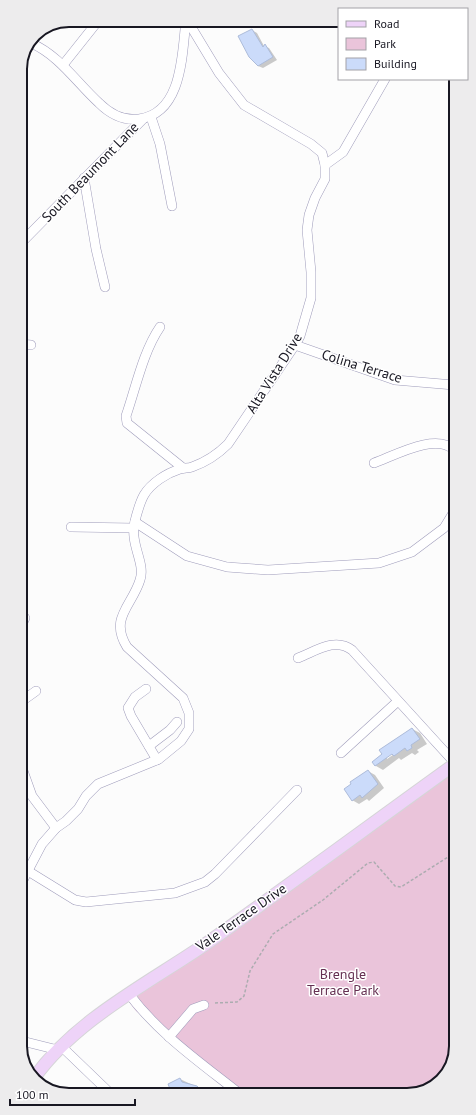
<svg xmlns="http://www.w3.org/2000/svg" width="476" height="1115" font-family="'PT Sans',sans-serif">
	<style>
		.green { fill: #eac4da }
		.shadow { fill: #0003; fill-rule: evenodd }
		.building { fill: #cbdbfa; stroke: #adbcda }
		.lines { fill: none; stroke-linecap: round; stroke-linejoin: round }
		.minor-casing { stroke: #9f9cbb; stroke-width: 10 }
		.major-casing { stroke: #d5d5d7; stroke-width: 14 }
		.path { stroke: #acacb0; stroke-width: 1.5; stroke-dasharray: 3 2; stroke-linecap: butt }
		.minor { stroke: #fff; stroke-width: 9 }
		.major { stroke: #eed3f8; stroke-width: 12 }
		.labels { text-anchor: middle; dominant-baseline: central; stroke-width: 3; stroke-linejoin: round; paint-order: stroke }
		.street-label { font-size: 14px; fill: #181722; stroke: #fff }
		.park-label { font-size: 14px; fill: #653052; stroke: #fff }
		.rim { fill: none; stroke: #181722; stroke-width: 2 }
	</style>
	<rect width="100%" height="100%" fill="#fcfcfc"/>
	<!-- green -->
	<path class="green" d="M455,766L456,1046L446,1076L422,1092L238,1094L136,1011L126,998Z"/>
	<!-- shadow -->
	<g class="shadow">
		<path d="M252,30L257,33L264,46L269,48L277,60L263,68L258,66Z"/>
		<path d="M412,729L420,733L427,744L417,750L419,752L415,755L412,753L401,760L399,758L383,770L376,766L373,762ZM396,751L397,752L387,759V756Z"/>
		<path d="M368,771L375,775L384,788L369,801L367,799L359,804L352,800Z"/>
		<path d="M180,1079L197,1087L208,1094H172Z"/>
	</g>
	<!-- building -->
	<g class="building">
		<path d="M252,29L263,47L265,44L273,57L258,66L249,57L238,36Z"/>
		<path d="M412,728L420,739L411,745L412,748L407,751L405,748L394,756L392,754L375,766L372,762L382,754L379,750Z"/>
		<path d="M368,770L378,784L362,798L360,795L352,801L344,789L351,784L350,782Z"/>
		<path d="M180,1078L182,1082L197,1086L205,1094H172L168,1084Z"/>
	</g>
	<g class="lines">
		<defs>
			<g id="minor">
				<path d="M31,43C60,56 76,82 99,103C110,114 123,121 139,119C183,113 182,53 186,20"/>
				<path d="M63,65L98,21"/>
				<path d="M151,117L160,144L172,206"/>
				<path d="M325,165L343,152L385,79"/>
				<path d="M84,178L96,249L105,287"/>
				<path d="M21,243L143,119"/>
				<path d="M160,327C143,352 136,387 126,416L127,423L183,468"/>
				<path d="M21,344L31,345"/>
				<path d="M295,345L395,380L454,385"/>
				<path d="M374,463C394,456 436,432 454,450"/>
				<path d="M135,522L187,556L227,567L268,570L379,563L412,552L444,528L455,510"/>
				<path d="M71,527L134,528"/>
				<path d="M21,626L25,618"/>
				<path d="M298,658C316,651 335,637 352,650L455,763"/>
				<path d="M146,689L135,697L128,708L131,716L157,760"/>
				<path d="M22,701L36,691"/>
				<path d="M149,746L170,730L177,722"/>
				<path d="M341,753L398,701"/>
				<path d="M22,768L32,796L56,828"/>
				<path d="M28,871L75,900L86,902L175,893L205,882L215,874L297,790"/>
				<path d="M22,882L42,844L56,828L66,821L78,809L86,796L98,784L159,759L181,741L189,729V713L183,698L127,647C109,618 132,606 140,580C146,563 129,544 135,521C137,513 140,502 144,495C151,483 167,473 180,469C184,468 189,468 192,467C206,462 218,454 228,444L295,345L300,336L311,298V272L307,230L309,215L315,198L325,179V165L322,153L311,144L244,105L219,73L187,20"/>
				<path d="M129,994C159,1034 201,1063 240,1094"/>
				<path d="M169,1037L193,1009L204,1005"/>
				<path d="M22,1041L58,1050"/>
				<path d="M61,1046L112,1095"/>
			</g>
			<path id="major" d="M34,1078C77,1018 151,982 210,941C292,883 373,823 455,764"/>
		</defs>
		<!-- minor casing -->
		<use href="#minor" class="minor-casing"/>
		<!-- major casing -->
		<use href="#major" class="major-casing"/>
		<!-- path -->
		<path class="path" d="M215,1003L237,1002L244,996L250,971L273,934L323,900L368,863L374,862L395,886L401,887L448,857L456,855"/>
		<!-- minor -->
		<use href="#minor" class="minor"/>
		<!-- major -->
		<use href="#major" class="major"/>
	</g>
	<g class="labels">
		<!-- street labels -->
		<g class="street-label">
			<text transform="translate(90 172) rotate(-46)">South Beaumont Lane</text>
			<text transform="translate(362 366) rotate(17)">Colina Terrace</text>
			<text transform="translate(274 373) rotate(-58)">Alta Vista Drive</text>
			<text transform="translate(241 917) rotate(-35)">Vale Terrace Drive</text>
		</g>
		<!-- park labels -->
		<g class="park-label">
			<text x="343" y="974">Brengle<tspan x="343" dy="16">Terrace Park</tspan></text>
		</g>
	</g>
	<!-- crop -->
	<path d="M0 0H476V1115H0ZM69 27H407A42 42 0 0 1 449 69V1046A42 42 0 0 1 407 1088H69A42 42 0 0 1 27 1046V69A42 42 0 0 1 69 27Z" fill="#edeced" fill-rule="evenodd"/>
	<path class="rim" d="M69 27H407A42 42 0 0 1 449 69V1046A42 42 0 0 1 407 1088H69A42 42 0 0 1 27 1046V69A42 42 0 0 1 69 27Z"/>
	<!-- legend -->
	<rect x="338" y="8" width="130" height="72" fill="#ffffff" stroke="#a3a2a7"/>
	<rect x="346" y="21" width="20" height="6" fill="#eed3f8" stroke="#a3a2a7"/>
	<text x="374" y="28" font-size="12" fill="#181722">Road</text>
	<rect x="346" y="38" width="20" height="12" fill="#eac4da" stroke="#a3a2a7"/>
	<text x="374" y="48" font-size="12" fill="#181722">Park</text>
	<rect x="346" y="58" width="20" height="12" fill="#cbdbfa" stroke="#a3a2a7"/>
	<text x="374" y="68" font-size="12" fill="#181722">Building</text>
	<!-- scale -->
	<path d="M10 1099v6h125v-6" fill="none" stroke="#181722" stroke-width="2"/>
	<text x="16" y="1099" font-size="12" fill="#181722" stroke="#ffffff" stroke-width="3" paint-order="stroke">100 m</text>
</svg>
